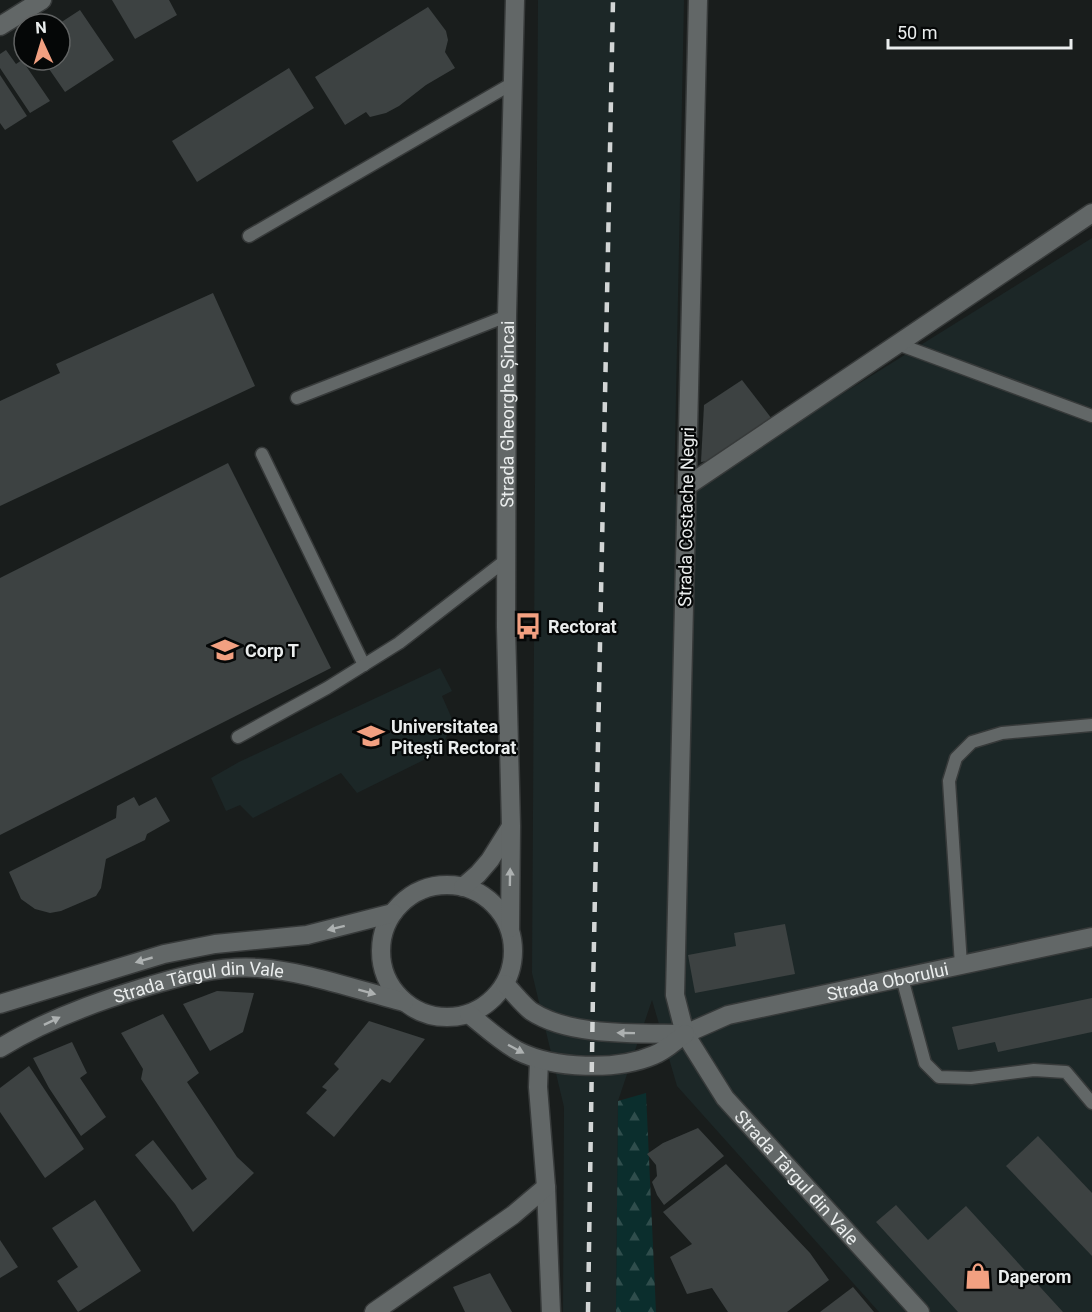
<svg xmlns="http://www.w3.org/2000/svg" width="1092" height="1312" font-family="Roboto,sans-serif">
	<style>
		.built { fill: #1c2727 }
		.forest { fill: url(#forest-firs) }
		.building { fill: #3d4242 }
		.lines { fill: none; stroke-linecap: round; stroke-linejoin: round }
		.lane-casing { stroke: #373a3a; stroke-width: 15 }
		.street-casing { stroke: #373a3a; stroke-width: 21 }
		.secondary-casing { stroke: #373a3a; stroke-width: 21 }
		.lane { stroke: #626767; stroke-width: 12 }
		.street { stroke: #626767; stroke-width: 18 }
		.secondary { stroke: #626767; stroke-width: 18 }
		.rail { stroke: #d2d5d5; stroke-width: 4.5; stroke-dasharray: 10 10; stroke-linecap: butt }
		.oneway { fill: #adb1b1 }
		.labels { text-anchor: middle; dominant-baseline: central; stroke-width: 4.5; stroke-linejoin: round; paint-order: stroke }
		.street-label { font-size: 18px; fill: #eaeded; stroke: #050707 }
		.poi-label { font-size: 18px; font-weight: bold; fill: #eaeded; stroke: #050707; text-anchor: start }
	</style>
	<defs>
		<pattern id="forest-firs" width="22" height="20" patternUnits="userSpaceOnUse" patternTransform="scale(1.5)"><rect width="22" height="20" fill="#0b2e2d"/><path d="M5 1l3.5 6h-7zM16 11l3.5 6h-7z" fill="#2f4d4c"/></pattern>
	</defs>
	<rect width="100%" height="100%" fill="#191d1c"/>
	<!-- built -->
	<g class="built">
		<path d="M538,0H684L674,495L757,447L1092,238V1312H879L677,1086L652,1000L618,1101L616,1312H563L564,1107L532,973Z"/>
		<path d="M440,668L452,691L442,696L453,721L440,752L357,793L341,773L253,818L240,805L226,811L211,778L239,762Z"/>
	</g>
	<!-- forest -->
	<path class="forest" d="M646,1093L656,1312H616L618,1101Z"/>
	<!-- building -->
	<g class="building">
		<path d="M112,0H169L177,15L135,39Z"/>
		<path d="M428,7L446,31L448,40L445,52L455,68L426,85L399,106L386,113L370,117L366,112L345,125L315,77Z"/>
		<path d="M80,10L114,60L65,92L47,66L55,60H60V57L70,50L60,35V23Z"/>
		<path d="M6,50L16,64L22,60L50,101L30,113L0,68V54Z"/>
		<path d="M289,68L314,108L197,182L172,141Z"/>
		<path d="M0,75L27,116L5,130L0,123Z"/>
		<path d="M213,293L255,386L0,506V401L60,373L56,364Z"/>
		<path d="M742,380L772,419L715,460L701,462L704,405Z"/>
		<path d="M228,463L331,668L0,835V578Z"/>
		<path d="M134,797L139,806L156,797L170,821L147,834L145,840L106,859L101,888L96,896L61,911L50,913L35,909L21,899L9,872L116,818L117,806Z"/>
		<path d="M785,924L795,974L695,993L688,955L736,946L734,933Z"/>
		<path d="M217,991L254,993L243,1032L210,1051L183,1004Z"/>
		<path d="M1092,998V1032L998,1052L995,1042L958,1050L952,1027Z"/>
		<path d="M163,1014L199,1073L187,1082L237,1157L254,1173L193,1232L175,1204L135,1155L153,1140L192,1190L207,1179L141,1079L143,1069L121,1033Z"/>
		<path d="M369,1021L425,1039L390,1083L382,1079L334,1137L306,1113L327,1090L322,1087L339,1069L334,1064Z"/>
		<path d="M72,1042L87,1073L80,1078L106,1117L81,1136L49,1088L33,1058Z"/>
		<path d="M29,1066L84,1149L45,1178L0,1112V1088Z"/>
		<path d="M698,1128L724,1156L664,1205L657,1195L652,1182L657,1176L656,1165L647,1154L663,1143Z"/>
		<path d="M1038,1136L1092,1193V1256L1006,1166Z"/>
		<path d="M726,1164L810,1253L829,1280L787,1312H728L712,1288L687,1294L670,1257L692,1244L663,1212Z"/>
		<path d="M95,1200L141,1271L78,1312L57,1281L78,1267L52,1228Z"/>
		<path d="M896,1205L928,1240L966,1206L1063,1312H958L876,1222Z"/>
		<path d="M0,1240L18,1267L0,1278Z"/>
		<path d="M490,1273L512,1312H465L453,1287Z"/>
		<path d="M853,1287L874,1312H820Z"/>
	</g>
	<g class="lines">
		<defs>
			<g id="lane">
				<path d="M249,236L513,83"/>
				<path d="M898,344L1092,416"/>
				<path d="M297,398L507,316"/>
				<path d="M262,454L364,665"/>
				<path d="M238,737L327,688L399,643L506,560"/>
				<path d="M961,965L949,781L956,758L972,742L1002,733L1092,725"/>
				<path d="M902,978L925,1063L939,1077L971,1078L1034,1070L1066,1072L1092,1103"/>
			</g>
			<g id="street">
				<path d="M0,26L42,0"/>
				<path d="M687,486L1092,213"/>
				<path id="s1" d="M685,1034L728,1015L1092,937"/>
				<path d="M546,1187L551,1312"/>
				<path d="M374,1312L513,1215L546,1187L538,1087L539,1060"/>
			</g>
			<g id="secondary">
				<path id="s2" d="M698,0L675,995L685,1034L725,1098L920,1312"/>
				<circle cx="447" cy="951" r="66"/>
				<path d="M463,887L478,874L490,860L510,828"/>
				<path id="s3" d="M510,928L511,826L506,627L507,316L515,0"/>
				<path d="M505,984C513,992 522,1004 531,1011C570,1037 639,1033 685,1034"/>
				<path d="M0,1004L164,954L215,944L307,935L393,913"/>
				<path d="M469,1014C485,1027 500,1041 518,1051C554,1069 617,1071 654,1055C665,1051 675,1041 685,1034"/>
				<path id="s4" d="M0,1048C44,1021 92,1003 142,988C178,977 220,965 258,968C305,971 357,990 404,1002"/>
			</g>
		</defs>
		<!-- lane casing -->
		<use href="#lane" class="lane-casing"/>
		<!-- street casing -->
		<use href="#street" class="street-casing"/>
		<!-- secondary casing -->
		<use href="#secondary" class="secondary-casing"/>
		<!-- lane -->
		<use href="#lane" class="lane"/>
		<!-- street -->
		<use href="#street" class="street"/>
		<!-- secondary -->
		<use href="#secondary" class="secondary"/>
		<!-- rail -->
		<path class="rail" d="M588,1312L593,991L613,0"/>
	</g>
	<!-- one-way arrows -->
	<defs><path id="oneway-solid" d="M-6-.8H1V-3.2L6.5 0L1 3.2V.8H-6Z" transform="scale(1.5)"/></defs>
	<g class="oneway">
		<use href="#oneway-solid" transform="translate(510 877) rotate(-89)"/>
		<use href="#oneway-solid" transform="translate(336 928) rotate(166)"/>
		<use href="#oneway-solid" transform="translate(144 960) rotate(164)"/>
		<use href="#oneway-solid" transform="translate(367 992) rotate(15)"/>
		<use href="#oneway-solid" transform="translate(52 1021) rotate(-26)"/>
		<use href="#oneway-solid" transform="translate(626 1033) rotate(-179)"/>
		<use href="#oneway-solid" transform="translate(516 1049) rotate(28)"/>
	</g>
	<!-- icons -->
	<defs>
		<symbol id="bus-bare" viewBox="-9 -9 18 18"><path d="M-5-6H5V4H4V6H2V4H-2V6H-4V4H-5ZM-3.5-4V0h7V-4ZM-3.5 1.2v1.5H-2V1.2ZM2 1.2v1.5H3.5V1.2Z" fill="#f2a081" stroke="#050707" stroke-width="2.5" paint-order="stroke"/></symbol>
		<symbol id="university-bare" viewBox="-9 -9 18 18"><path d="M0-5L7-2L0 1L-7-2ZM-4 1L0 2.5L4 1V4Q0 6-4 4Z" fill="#f2a081" stroke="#050707" stroke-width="2.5" paint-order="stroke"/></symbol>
		<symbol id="shop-bare" viewBox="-9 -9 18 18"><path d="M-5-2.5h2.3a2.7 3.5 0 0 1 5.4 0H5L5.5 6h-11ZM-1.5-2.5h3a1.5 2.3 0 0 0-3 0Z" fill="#f2a081" stroke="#050707" stroke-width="2.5" paint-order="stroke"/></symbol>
	</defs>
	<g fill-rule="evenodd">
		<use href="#bus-bare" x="509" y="607" width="38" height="38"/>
		<use href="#university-bare" x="206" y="631" width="38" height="38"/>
		<use href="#university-bare" x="352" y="717" width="38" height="38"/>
		<use href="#shop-bare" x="959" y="1257" width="38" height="38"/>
	</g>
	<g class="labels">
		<!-- street labels -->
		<g class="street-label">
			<text stroke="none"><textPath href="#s3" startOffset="514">Strada Gheorghe Șincai</textPath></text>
			<text transform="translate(686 517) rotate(-89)">Strada Costache Negri</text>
			<text stroke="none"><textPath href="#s1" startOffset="210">Strada Oborului</textPath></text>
			<text stroke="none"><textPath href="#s4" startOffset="212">Strada Târgul din Vale</textPath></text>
			<text stroke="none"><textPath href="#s2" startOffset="1218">Strada Târgul din Vale</textPath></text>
		</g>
		<!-- poi labels -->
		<g class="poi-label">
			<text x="548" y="626">Rectorat</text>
			<text x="245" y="650">Corp T</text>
			<text x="391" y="726">Universitatea<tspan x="391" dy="21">Pitești Rectorat</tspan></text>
			<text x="998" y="1276">Daperom</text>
		</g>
	</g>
	<!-- north arrow -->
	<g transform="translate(42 42) rotate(356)"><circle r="28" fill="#050707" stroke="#616363" stroke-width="1.5"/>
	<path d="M0-4.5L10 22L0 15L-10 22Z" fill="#f2a081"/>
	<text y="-9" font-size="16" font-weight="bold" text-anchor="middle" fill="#eaeded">N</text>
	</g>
	<!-- scale -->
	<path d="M888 39v9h183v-9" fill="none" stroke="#eaeded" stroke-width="3"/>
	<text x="897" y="39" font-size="18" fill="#eaeded" stroke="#050707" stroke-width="4.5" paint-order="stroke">50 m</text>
</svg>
